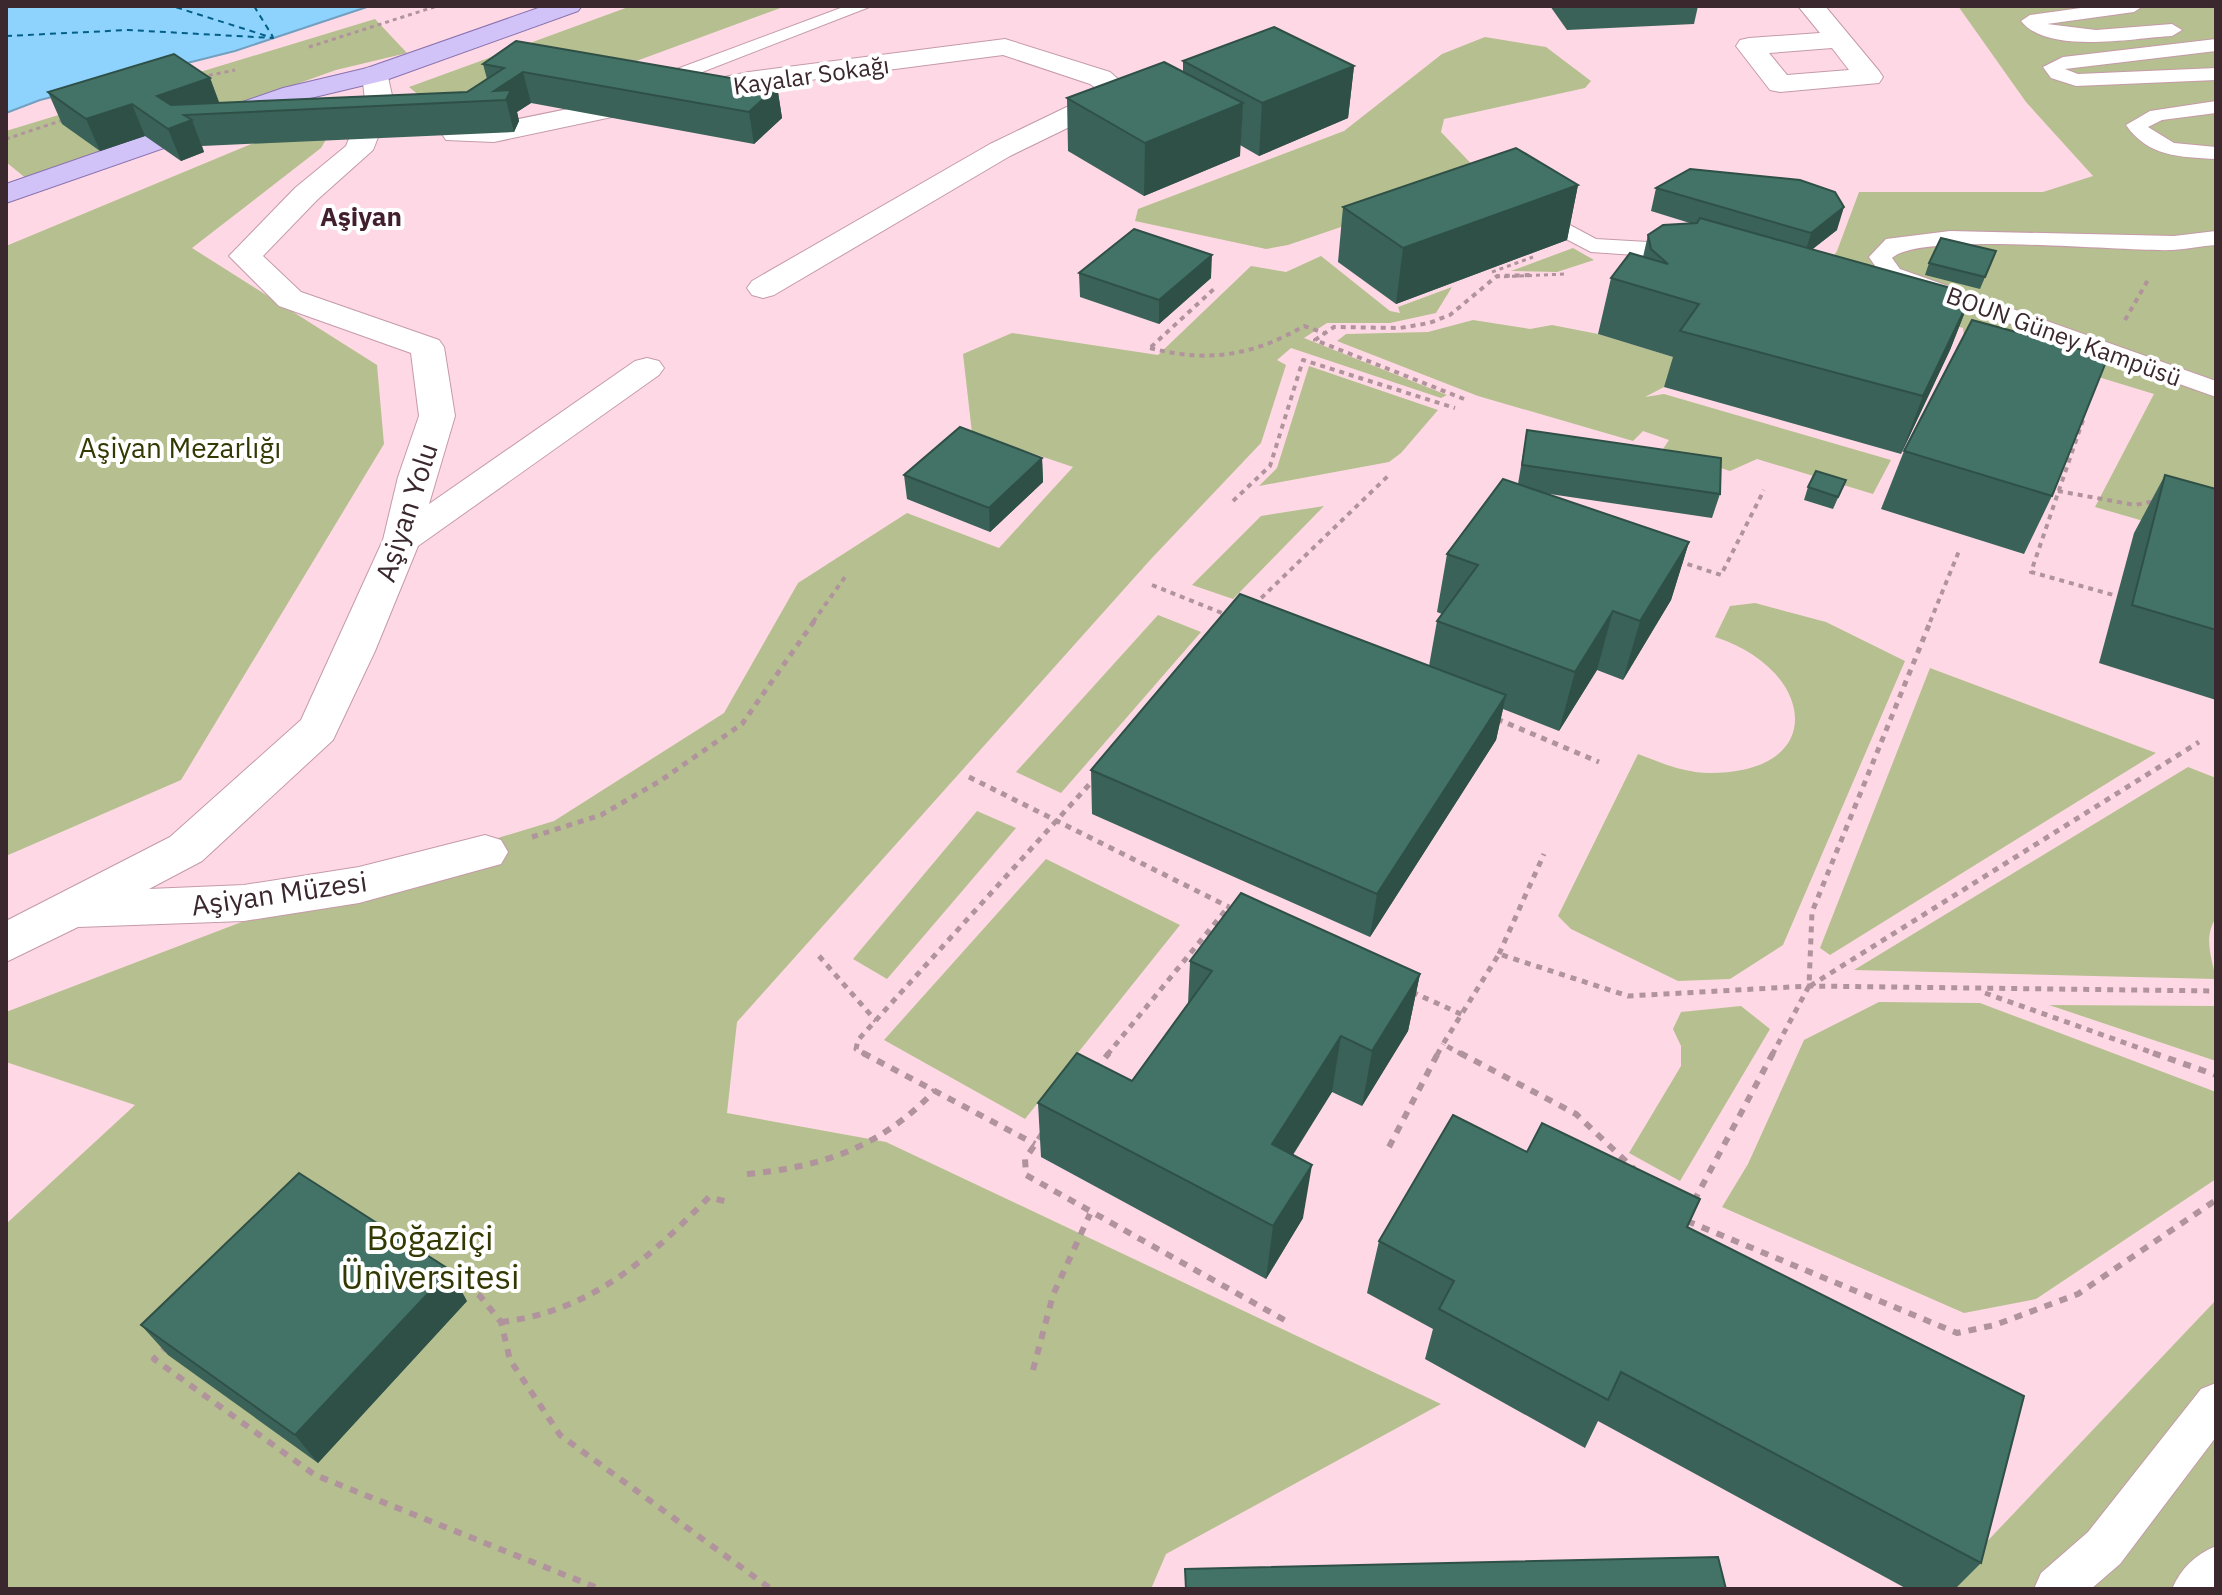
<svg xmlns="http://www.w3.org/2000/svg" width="2222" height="1595" font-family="'IBM Plex Sans',sans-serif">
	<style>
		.green { fill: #b6bf8f }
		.water { fill: #8dd3fe; stroke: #74a0c0; stroke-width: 2 }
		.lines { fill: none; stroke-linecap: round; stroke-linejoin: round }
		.ferry { stroke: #035f87; stroke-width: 2; stroke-dasharray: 6 5; stroke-linecap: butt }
		.lane-casing { stroke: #c59aa9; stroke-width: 2 }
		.street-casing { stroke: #c59aa9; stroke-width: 2 }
		.primary-casing { stroke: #8972ae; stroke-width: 2 }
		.path-far3 { stroke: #b0939c; stroke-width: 3; stroke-dasharray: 4 4; stroke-linecap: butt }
		.path-far2 { stroke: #b0939c; stroke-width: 4; stroke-dasharray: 5 5; stroke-linecap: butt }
		.path-far1 { stroke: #b0939c; stroke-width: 5; stroke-dasharray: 6 6; stroke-linecap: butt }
		.path { stroke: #b0939c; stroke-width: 6; stroke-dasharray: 8 8; stroke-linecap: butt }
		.lane { fill: #fff; fill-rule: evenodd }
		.street { fill: #fff; fill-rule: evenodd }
		.primary { fill: #d1c2f8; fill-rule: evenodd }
		.wall { fill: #3a6258 }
		.shaded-wall { fill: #2f5047 }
		.building { fill: #437266; stroke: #2f5047; stroke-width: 2 }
		.labels { text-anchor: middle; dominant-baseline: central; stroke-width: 8; stroke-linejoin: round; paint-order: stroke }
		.far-street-label { font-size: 24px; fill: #3a282e; stroke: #fff }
		.far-quarter-label { font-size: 26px; font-weight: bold; fill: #411f2c; stroke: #fff }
		.park-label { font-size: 28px; fill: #333902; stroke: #fff }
		.street-label { font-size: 28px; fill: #3a282e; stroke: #fff }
		.near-park-label { font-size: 34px; fill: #333902; stroke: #fff }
	</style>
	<rect width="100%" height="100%" fill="#fed9e5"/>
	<!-- green -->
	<g class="green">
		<path d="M631,6H786L457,127L409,87Z"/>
		<path d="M1958,6H2216V542L2095,507L2154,394L1964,336L1963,328L1813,285L1837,251L1859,192H2043L2093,176L2026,102Z"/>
		<path d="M375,19L407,53L336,70L28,180L6,162V131Z"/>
		<path d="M1485,37L1546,47L1591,81L1585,88L1444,119L1441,132L1482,175L1471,183L1288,245L1266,249L1135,221L1138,209L1344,131L1442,54Z"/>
		<path d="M347,104L321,148L192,248L377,365L384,444L181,780L6,856V246Z"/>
		<path d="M1573,248L1594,260L1557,272L1511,271Z"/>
		<path d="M1321,256L1390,311L1400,313L1398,307L1452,287L1436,313L1390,323H1327L1304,338L1447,395L1441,398L1291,348L1277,360L1286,365L1261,443L1151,559L737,1022L727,1113L886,1142L1441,1404L1166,1554L1151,1589H6V1224L135,1105L6,1062V1012L320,892L554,821L724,713L798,583L907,513L999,548L1073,467L972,433L963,354L1012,333L1158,355L1251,266L1286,272Z"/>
		<path d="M1473,320L1530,329L1552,325L1598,334L1683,360L1664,387L1645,397L1664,394L1891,460L1873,494L1757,459L1730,471L1663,449L1669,440L1643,431L1633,441L1478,396L1337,341L1346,334L1428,332Z"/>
		<path d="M1309,366L1438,410L1401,453L1389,462L1259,486L1277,468Z"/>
		<path d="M1324,506L1233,599L1192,585L1261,516Z"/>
		<path d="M1755,603L1826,622L1905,661L1783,945L1730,979L1678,981L1571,929L1558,916L1638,754C1661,763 1685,773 1710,773C1830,773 1815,669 1715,637L1730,606Z"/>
		<path d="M1158,615L1201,632L1061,793L1016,772Z"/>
		<path d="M1930,668L2156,753L1830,955L1820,948Z"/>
		<path d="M2188,767L2216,778V918C2203,937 2212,959 2216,979L1854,970Z"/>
		<path d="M977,811L1016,828L887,979L853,959Z"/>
		<path d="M1046,859L1180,925L1025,1119L884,1040Z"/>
		<path d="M1879,1002L1980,1003L2216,1092V1179L2036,1299L1964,1313L1722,1207L1748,1164L1804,1040Z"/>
		<path d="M2049,1005L2216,1006V1061Z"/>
		<path d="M1741,1006L1770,1029L1680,1181L1629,1153L1681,1066V1046L1673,1029L1681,1012Z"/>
		<path d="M2216,1300V1589H1942Z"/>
	</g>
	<!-- water -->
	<path class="water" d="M6,6H370L235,51L40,100L6,113Z"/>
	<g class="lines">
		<!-- ferry -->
		<g class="ferry">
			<path d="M254,6L273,37"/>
			<path d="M6,36L128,30L273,38L172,6"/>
		</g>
		<defs>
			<g id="lane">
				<path d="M846,6H872L656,90H642L639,86L642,82Z"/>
				<path d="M2095,6H2143L2134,12L2047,24L2096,30L2172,24L2182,30L2172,36C2133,38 2048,55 2021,21L2030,15Z"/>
				<path d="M2216,39V51L2065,69L2078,74L2216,68V80L2076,86L2051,78L2043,67L2063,57Z"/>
				<path d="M2216,101V113L2162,120L2148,127L2174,143L2216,147V159C2180,157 2148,157 2126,125L2150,111Z"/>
				<path d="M1553,216L1596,239L1665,243L1695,251L1698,256L1687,263L1664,257L1591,252L1545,228L1542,223Z"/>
				<path d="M1950,231L2174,236L2216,231V245C2202,246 2187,249 2173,250C2123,252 1921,231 1892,258L1900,269L2216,381V397L1884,279L1869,257L1886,239Z"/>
				<path d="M2216,1383V1437L2120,1564L2091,1589H2034L2041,1573L2088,1532L2201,1389Z"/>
				<path d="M2216,1546V1589H2172C2181,1568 2195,1555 2216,1546Z"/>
			</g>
			<g id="street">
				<path d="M1798,6H1825L1879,71L1883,77L1879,83L1780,92L1770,90L1736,46L1740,40L1749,38L1820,33ZM1832,48L1849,70L1787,75L1769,53Z"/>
				<path d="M1005,39L1110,72L1133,92L1129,98L1010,156L774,295L763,298L752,295L747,288L752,281L990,144L1100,91L1090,84L1003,55L749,88L494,142L446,140L442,134L446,128L494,124L749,72Z"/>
				<path d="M376,66L386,68L393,100L373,150L317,200L263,256L301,292L439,340L444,347L455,416L429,504L635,361L647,358L659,361L664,368L659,375L418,546L375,651L333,740L202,861L149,889L244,885L359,867L485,835L501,840L508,852L501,864L359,903L244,921L78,927L6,962V921L170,837L301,720L383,540L398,477L419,416L411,353L279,306L229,256L295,188L346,146L365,100L362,74L366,68Z"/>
			</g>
			<path id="primary" d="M544,6H582L578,11L386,80L302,100L6,203V184L283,88L367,68Z"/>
		</defs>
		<!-- lane casing -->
		<use href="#lane" class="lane-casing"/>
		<!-- street casing -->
		<use href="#street" class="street-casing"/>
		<!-- primary casing -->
		<use href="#primary" class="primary-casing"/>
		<!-- path-far3 -->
		<g class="path-far3">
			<path d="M309,47L437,6"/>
			<path d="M201,77L235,70"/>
			<path d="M6,139L66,119"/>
			<path d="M1492,272L1533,257"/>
			<path d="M1496,277L1566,274"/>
		</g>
		<!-- path-far2 -->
		<g class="path-far2">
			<path d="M2125,320L2148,280"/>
			<path d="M1151,347L1216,287"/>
			<path d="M1150,348C1208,363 1252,356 1304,326L1324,333"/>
			<path d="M1464,399L1315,340L1334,327L1400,328L1429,323L1450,315L1497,276L1534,275"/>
			<path d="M2083,420L2031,572L2117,596"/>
			<path d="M2058,491L2135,505L2155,501"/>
			<path d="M1233,501L1270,466L1303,360L1455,408"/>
			<path d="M1678,561L1721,575L1764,490"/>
			<path d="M1152,585L1227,615"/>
			<path d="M1254,605L1389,475"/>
			<path d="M813,622L845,577"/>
			<path d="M1930,622L1959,551"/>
		</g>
		<!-- path-far1 -->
		<g class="path-far1">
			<path d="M1497,719L1599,762"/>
			<path d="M969,777L1229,907"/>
			<path d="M532,837L601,815L660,781L742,724L815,620"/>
			<path d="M1499,954L1544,854"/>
			<path d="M819,956L876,1021"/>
			<path d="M1810,986L2199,742"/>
			<path d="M1412,992L1463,1015"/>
			<path d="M1985,993L2159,1055"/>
			<path d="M867,1055L856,1049L858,1040L1096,777"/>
			<path d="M1107,1055L1229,906"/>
			<path d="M1437,1055L1443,1044"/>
			<path d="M1463,1055L1443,1044L1499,954L1628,996L1809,986L2216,991"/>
			<path d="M1772,1055L1809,986L1812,912L1931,620"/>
		</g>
		<!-- path -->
		<g class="path">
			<path d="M863,1053L1035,1144"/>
			<path d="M1460,1053L1576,1114L1634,1169"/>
			<path d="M2153,1053L2216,1075"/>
			<path d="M1095,1070L1109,1053"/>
			<path d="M1043,1133L1025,1159L1026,1175L1288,1322"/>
			<path d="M1389,1147L1438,1053"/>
			<path d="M747,1174C822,1167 882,1147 935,1090"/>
			<path d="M1694,1201L1773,1053"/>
			<path d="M1687,1221L1957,1333L1995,1325L2078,1294L2216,1200"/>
			<path d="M451,1277L480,1296L501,1322L510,1360L560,1435L771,1589"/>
			<path d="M501,1322C592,1311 647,1260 709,1197L731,1203"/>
			<path d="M168,1345L154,1359L315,1475L600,1589"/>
			<path d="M1033,1370L1053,1295L1090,1214"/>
		</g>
		<!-- lane -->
		<use href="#lane" class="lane"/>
		<!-- street -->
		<use href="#street" class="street"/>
		<!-- primary -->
		<use href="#primary" class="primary"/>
	</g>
	<!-- wall -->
	<g class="wall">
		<path d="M1550,6H1698L1694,24L1567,30Z"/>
		<path d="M1183,61L1354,66L1348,118L1259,156L1240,145V156L1144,196L1068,151L1067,98L1183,72Z"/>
		<path d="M483,64L777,86L782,118L754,144L531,103L517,112L519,121L514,132L202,146L204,152L181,161L145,136L100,151L62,124L48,92L210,78L219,103L467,92L487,79Z"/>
		<path d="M1578,185L1567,240L1396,304L1338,262L1343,207Z"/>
		<path d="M1656,188L1837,230L1812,249L1972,294L1950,350L1901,454L1664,387L1673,357L1598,334L1611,278L1643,257L1648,235L1693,224L1651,211Z"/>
		<path d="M1996,251L1980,289L1925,275L1929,263Z"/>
		<path d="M1079,273L1211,278L1159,324L1080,297Z"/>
		<path d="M1527,430L1720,494L1712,518L1543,493L1689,542L1671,600L1623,680L1597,670L1559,731L1503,709L1496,740L1370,937L1092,814L1091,770L1429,666L1437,621L1442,614L1437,612L1447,554L1518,484Z"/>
		<path d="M1904,451L2052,496L2024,554L1881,509Z"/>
		<path d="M1042,458L1043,482L990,532L907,499L904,475Z"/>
		<path d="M2165,475L2216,489V700L2099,663L2134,533Z"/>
		<path d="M1846,480L1833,509L1804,500L1808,487Z"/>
		<path d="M1190,961L1420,974L1408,1031L1362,1106L1332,1092L1293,1155L1303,1218L1266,1279L1041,1157L1038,1103L1132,1081L1188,1004Z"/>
		<path d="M1527,1152L1687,1227L1981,1563L1955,1589H1907L1598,1421L1585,1448L1425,1359L1433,1329L1367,1293L1379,1241Z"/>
		<path d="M467,1301L318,1463L168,1355L141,1325Z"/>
	</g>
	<!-- shaded-wall -->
	<g class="shaded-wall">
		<path d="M1354,66L1348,118L1259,156L1262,103Z"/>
		<path d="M523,72L531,103L517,112L519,121L514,132L506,100L494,91Z"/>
		<path d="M210,78L222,110L184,115L157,96Z"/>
		<path d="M777,86L782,118L754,144L749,112Z"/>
		<path d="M1243,103L1240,156L1144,196L1145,143Z"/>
		<path d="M132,104L145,136L100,151L86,119Z"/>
		<path d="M192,120L204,152L181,161L168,129Z"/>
		<path d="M1578,185L1567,240L1396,304L1403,248Z"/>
		<path d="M1844,207L1837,230L1804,256L1811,233Z"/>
		<path d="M1212,255L1211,278L1159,324V300Z"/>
		<path d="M1972,294L1950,350L1901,454L1923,396Z"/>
		<path d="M1042,458L1043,482L990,532L989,508Z"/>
		<path d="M1689,542L1671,600L1623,680L1640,621Z"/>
		<path d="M1613,611L1597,670L1559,731L1575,672Z"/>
		<path d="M1506,695L1496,740L1370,937L1377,894Z"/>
		<path d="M1420,974L1408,1031L1362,1106L1372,1051Z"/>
		<path d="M1341,1036L1332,1092L1265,1198L1272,1144Z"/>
		<path d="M1312,1165L1303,1218L1266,1279L1273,1226Z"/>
		<path d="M450,1270L467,1301L318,1463L295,1435Z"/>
	</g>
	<!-- building -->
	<g class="building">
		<path d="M1274,27L1354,66L1262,103L1183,61Z"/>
		<path d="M516,41L777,86L749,112L523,72L494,91L511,90L506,100L184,115L192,120L168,129L132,104L86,119L48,92L174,54L210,78L157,96L171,105L467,92L504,68L483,64Z"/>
		<path d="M1164,62L1243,103L1145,143L1067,98Z"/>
		<path d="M1516,148L1578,185L1403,248L1343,207Z"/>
		<path d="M1690,169L1800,180L1835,192L1844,207L1811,233L1656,188Z"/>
		<path d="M1700,218L1972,294L1923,396L1680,331L1699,304L1611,278L1630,253L1668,264L1651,249L1648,235L1663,225L1697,223Z"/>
		<path d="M1134,229L1212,255L1159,300L1079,273Z"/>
		<path d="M1941,238L1996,251L1985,277L1929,263Z"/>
		<path d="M1972,320L2108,357L2052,496L1904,451Z"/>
		<path d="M960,427L1042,458L989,508L904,475Z"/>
		<path d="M1527,430L1721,458L1720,494L1522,465Z"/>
		<path d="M1816,471L1846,480L1838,497L1808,487Z"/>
		<path d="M2165,475L2216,489V630L2132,605Z"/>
		<path d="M1503,479L1689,542L1640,621L1613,611L1575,672L1437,621L1478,565L1447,554Z"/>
		<path d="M1240,594L1506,695L1377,894L1091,770Z"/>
		<path d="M1241,893L1420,974L1372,1051L1341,1036L1272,1144L1312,1165L1273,1226L1038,1103L1077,1053L1132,1081L1212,971L1190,961Z"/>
		<path d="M1453,1115L1527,1152L1542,1123L1700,1199L1687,1227L2024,1396L1981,1563L1621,1372L1608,1400L1439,1309L1454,1281L1379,1241Z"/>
		<path d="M299,1173L450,1270L295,1435L141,1325Z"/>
		<path d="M1718,1557L1726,1589H1186L1185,1569Z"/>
	</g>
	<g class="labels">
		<!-- far-street labels -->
		<g class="far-street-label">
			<text transform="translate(811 75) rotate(-8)">Kayalar Sokağı</text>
			<text transform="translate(2064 336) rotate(20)">BOUN Güney Kampüsü</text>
		</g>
		<!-- far-quarter labels -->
		<g class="far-quarter-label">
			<text x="361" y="216">Aşiyan</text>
		</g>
		<!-- park labels -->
		<g class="park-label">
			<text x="180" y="447">Aşiyan Mezarlığı</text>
		</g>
		<!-- street labels -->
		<g class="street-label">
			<text transform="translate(406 512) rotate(-72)">Aşiyan Yolu</text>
			<text transform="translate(279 893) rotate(-8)">Aşiyan Müzesi</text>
		</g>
		<!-- near-park labels -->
		<g class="near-park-label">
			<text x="430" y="1237">Boğaziçi<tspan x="430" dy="39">Üniversitesi</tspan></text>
		</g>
	</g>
	<!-- border -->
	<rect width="2222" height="1595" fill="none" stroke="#3a282e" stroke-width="16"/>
</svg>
